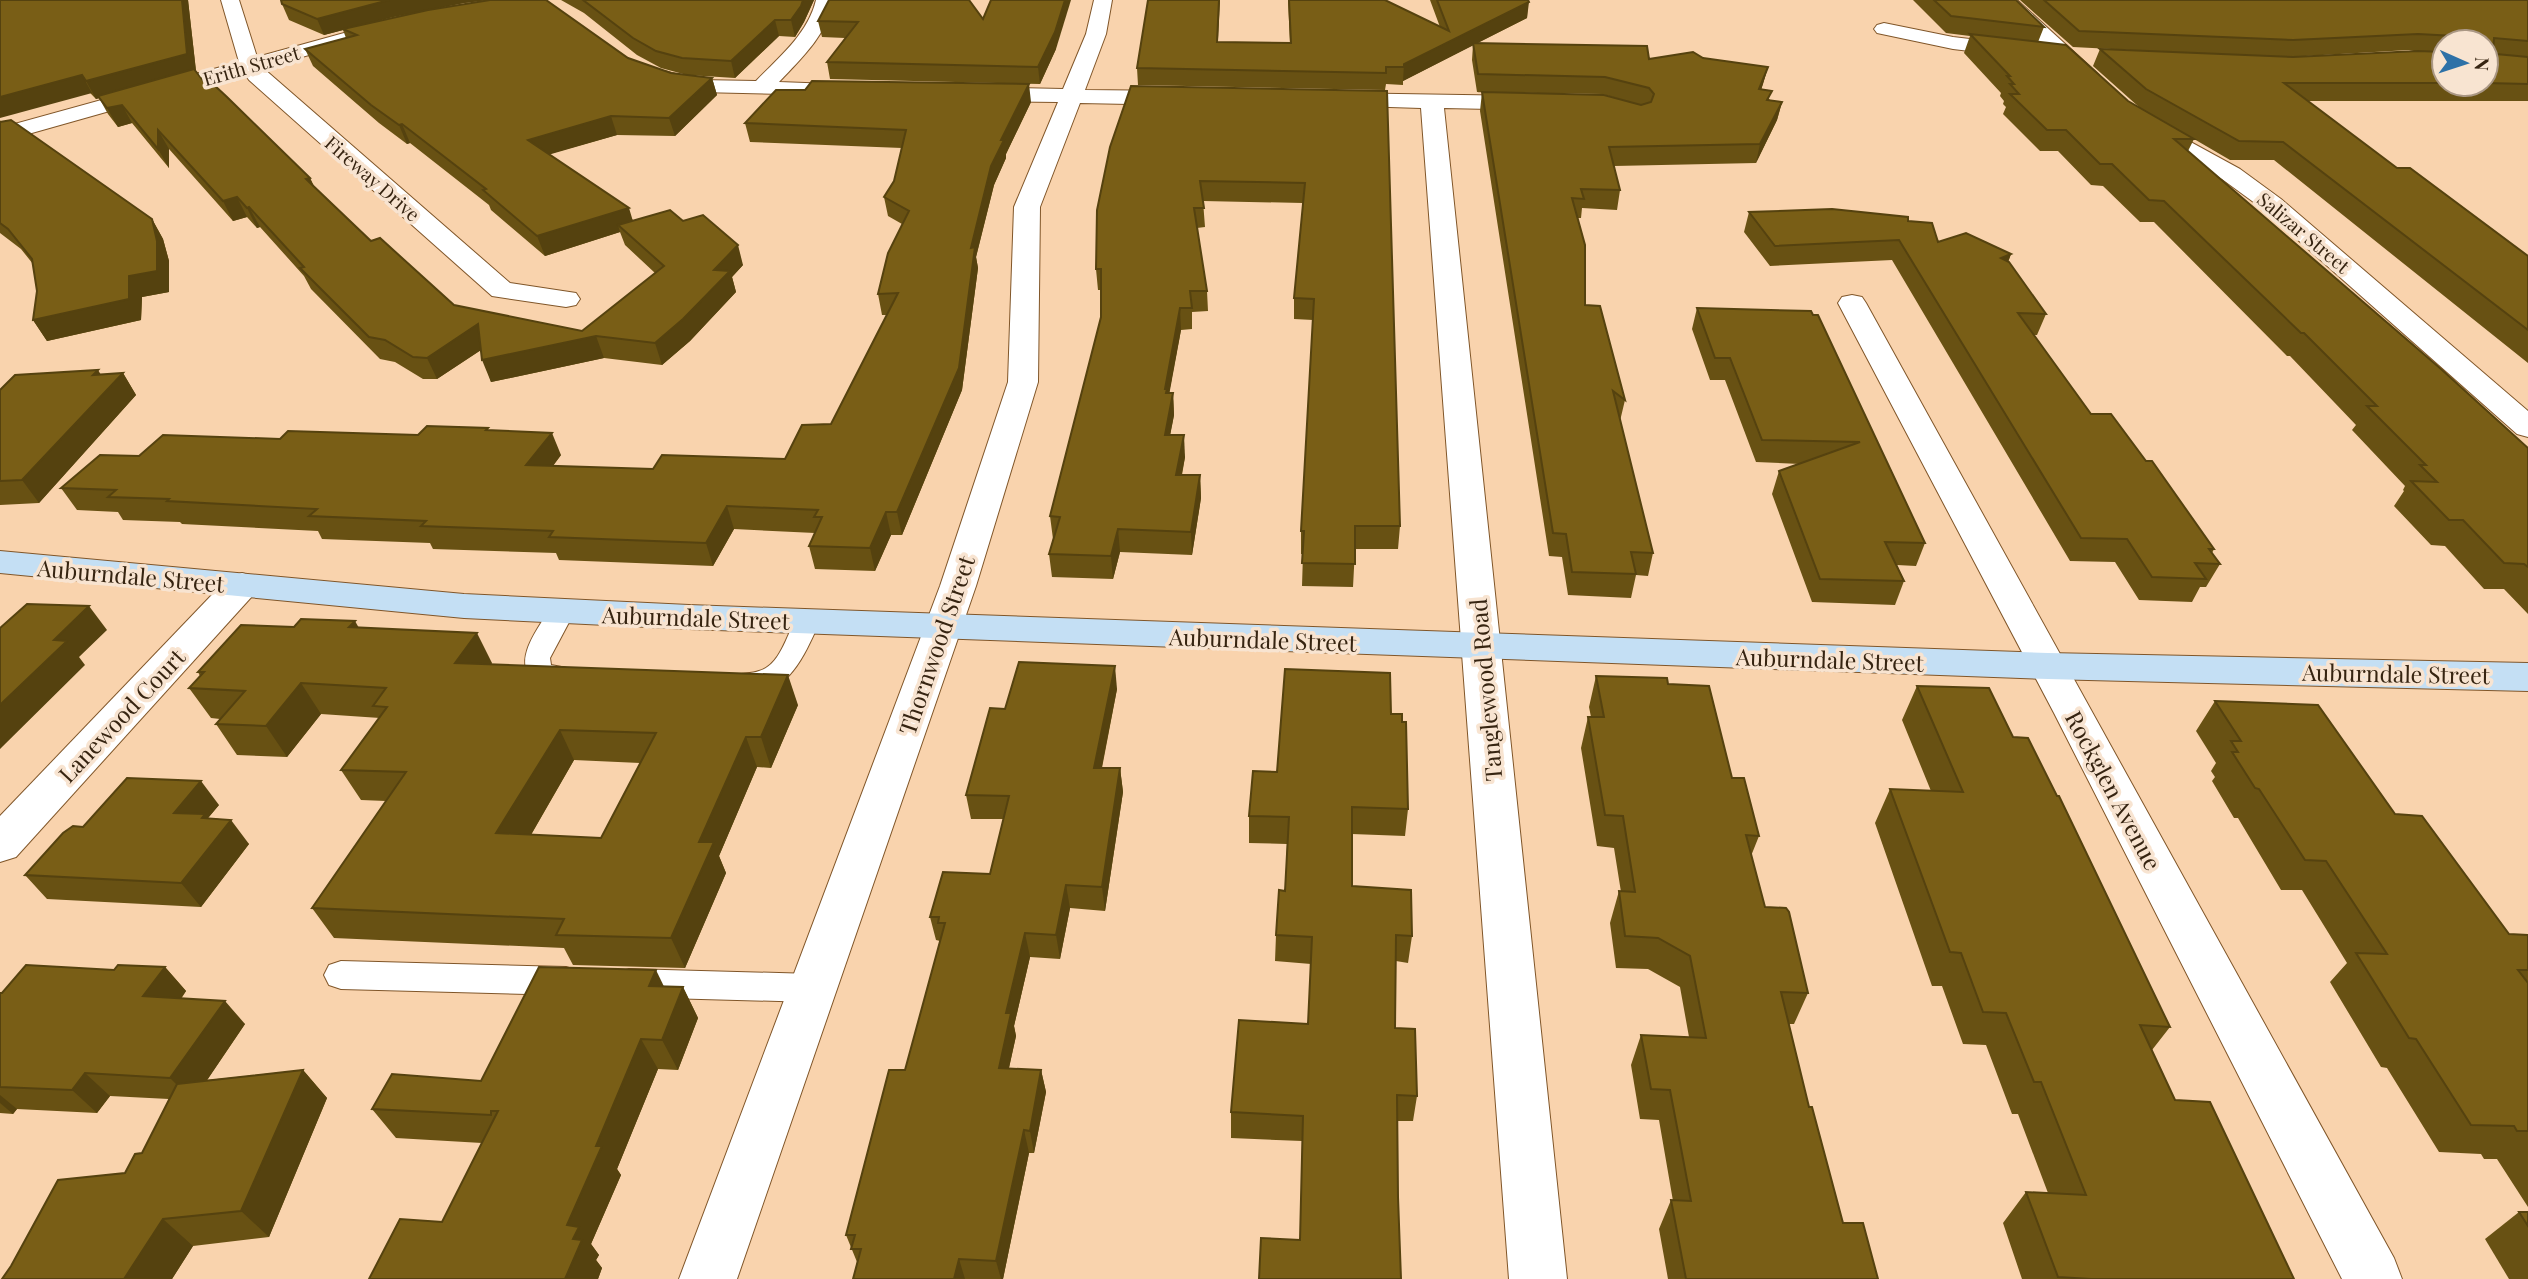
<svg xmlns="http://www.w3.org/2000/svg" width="2528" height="1279" font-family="'Playfair Display',serif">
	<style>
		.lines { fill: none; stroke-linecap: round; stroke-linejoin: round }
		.lane-casing { stroke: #805629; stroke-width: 2 }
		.street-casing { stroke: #805629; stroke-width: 2 }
		.secondary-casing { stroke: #805629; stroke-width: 2 }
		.lane { fill: #fff; fill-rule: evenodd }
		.street { fill: #fff; fill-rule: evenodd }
		.secondary { fill: #c4dff4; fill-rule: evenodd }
		.wall { fill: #685113; fill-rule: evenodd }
		.shaded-wall { fill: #55420f }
		.building { fill: #795e16; stroke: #55420f; stroke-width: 2; fill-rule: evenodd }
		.labels { text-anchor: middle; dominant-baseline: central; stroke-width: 7; stroke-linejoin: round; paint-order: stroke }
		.far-street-label { font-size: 19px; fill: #362411; stroke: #f8e4d1 }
		.street-label { font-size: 23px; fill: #362411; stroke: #f8e4d1 }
	</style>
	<rect width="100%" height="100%" fill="#f9d3ad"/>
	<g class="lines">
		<defs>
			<g id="lane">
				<path d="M562,603L571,605L575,611L550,658L551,665L577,670L581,677L577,684C564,687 550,688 538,682C507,666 540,625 553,605Z"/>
				<path d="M807,612L816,615L820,621C803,658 786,703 735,689L731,682L735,675C743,673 751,674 759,671C781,665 787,633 798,615Z"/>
				<path d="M341,961L566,967L578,971L583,981L578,991L566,995L341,989L329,985L324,975L329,965Z"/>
				<path d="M629,969L813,974L825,978L830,988L825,998L813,1002L629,997L617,993L612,983L617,973Z"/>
			</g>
			<g id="street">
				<path d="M221,0H239L257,57L355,30L362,32L365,36L362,40L263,68L510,283L576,293L580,299L576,305L566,307L492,296L249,80L244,73L0,142V128L239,62Z"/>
				<path d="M816,0H834C828,33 802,58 779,82L858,85L866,86L869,91L866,96L699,92L656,82L653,77L656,72L664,71L699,80L756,81C779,57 808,34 816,0Z"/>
				<path d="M1094,0H1112L1106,34L1085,90L1180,91L1188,93L1191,98L1188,103L1180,105L1080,103L1040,207L1038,382L976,586L737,1279H679L940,586L1008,382L1014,207L1058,102L978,101L970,99L967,94L970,89L978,87L1063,89L1086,34Z"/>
				<path d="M1997,0H2017L2099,75L2102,80L2099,85H2083Z"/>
				<path d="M1884,23L1953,37L2020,45L2027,47L2030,51L2027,55L2020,57L1953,49L1877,33L1874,29L1877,25Z"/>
				<path d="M1335,93L1533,96L1541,98L1544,103L1541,108L1533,110L1444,108L1567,1279H1509L1421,108L1327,105L1324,100L1327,95Z"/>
				<path d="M2143,116L2240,169L2281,199L2528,411V437L2517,434L2263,209L2222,179L2135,128L2132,123L2135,118Z"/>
				<path d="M1852,295L1862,297L1866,303L2394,1258L2402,1279H2342L2054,713L1838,303L1842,297Z"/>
				<path d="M242,573L255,577L260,585L255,593L16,857L0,862V816L229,577Z"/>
			</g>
			<path id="secondary" d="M0,551L464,594L689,605L2048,653L2528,663V691L2048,679L689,629L464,618L0,573Z"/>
		</defs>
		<!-- lane casing -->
		<use href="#lane" class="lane-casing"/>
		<!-- street casing -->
		<use href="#street" class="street-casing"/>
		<!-- secondary casing -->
		<use href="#secondary" class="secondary-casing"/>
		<!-- lane -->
		<use href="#lane" class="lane"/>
		<!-- street -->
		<use href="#street" class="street"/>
		<!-- secondary -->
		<use href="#secondary" class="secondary"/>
	</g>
	<!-- wall -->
	<g class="wall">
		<path d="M0,0H188L196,71L208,87L310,178L315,188L371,241L454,305L582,331L655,273L625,245L620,232L545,256L491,210L489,205L410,143L407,144L379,123L313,66L305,49L346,38L343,30L324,35L289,20L282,4L488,0L464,3L393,17L360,25L628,58L671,73L687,75L661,68L637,55L584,13L561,0H814L804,22L795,37L779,36L735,78L688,75L712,78L717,95L675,136L617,135L549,154L633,220L683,221L743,265L732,277L736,292L690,341L662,365L604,358L491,382L481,350L437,379H423L395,362L380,359L311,289L304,276L260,227L257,228L247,217L233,221L169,149V168L132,123L118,127L108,114L99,98L96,99Z"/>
		<path d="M1288,0H1385L1440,27L1430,0H1528L1527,18L1477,43L1649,59L1703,58L1768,67L1761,90L1770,100L1782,102L1777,120L1756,163L1614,166L1620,190L1617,210L1582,208L1581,218H1578L1585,305L1625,400L1620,421L1653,553L1648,576L1636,575L1631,598L1568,595L1562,557L1549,556L1480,111L1482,92L1641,105L1602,94L1477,92L1472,60L1473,45L1403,81V85L1386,84L1385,90L1138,85L1137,68L1218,42L1290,43Z"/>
		<path d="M1913,0H2016L2044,27L2038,42L2128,101L2139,107L2093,66L2100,49L2169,52L2073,47L2020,0H2528V101H2308L2397,168L2528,256V363L2274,160H2230L2194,139L2188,151L2528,448V614L2504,589H2484L2445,546L2431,545L2394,506L2404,491L2403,490L2405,486L2352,430L2356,425L2290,356H2287L2154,222H2140L2103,186L2091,185L2058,151H2040L2003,114L2006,107L2003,104L2004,101L2000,96L2001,93L1964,53L1970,36L1946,33ZM2444,42H2486V84H2444ZM2409,50L2414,51L2288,57Z"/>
		<path d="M983,19L1056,49L1040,84L830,79L827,62L845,38L822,37L818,21Z"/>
		<path d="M1387,91L1400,526L1398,549H1355L1353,587L1302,586L1303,554H1301V531L1313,320L1294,319V298L1303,203L1203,201L1205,227L1197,228L1207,291L1208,311L1192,312V329L1181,330L1169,393H1173L1174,415L1170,435L1185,457L1182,475H1200L1201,498L1192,555L1120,552L1113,579L1052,577L1049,554L1053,539L1050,516L1101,317V290H1098L1096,269L1097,210Z"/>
		<path d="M1031,102L1006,154V158L994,185L976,257L978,268L962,390L902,535H891L875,571L815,569L809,546L815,533L734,529L713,566L559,560L556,553L433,549L430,543L322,539L318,531L182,524L180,522L123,520L118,512L77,510L61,488L139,456L280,439L418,435L489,430L561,455L553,466L653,469L785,459L831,424L887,315H882L878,294L902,224L888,216L884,197L894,181L902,148L750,142L745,123Z"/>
		<path d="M0,120L1,122L152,219L163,239L169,261V292L142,297L141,320L47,341L33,320L37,291L33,264L21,249L0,233Z"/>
		<path d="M1749,212L1908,221L1938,242L2011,254L2008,262L2046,314L2037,335H2034L2091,414L2214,549L2212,553L2220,564L2206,587H2200L2192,602L2139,600L2115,562L2070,561L1892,260L1770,266L1744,232Z"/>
		<path d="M1697,308L1811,311L1925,543L1916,566L1897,565L1904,581L1895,605L1812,602L1772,494L1779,471L1800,464L1756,462L1725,380H1710L1692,329Z"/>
		<path d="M123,373L136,395L39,503L0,505V390L100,375Z"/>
		<path d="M294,627L359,628L492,663L491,664L798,705L771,768L757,767L719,856L726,873L685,968L573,965L564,948L334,938L312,908L386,801L361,800L341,770L380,718L321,714L287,757L237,755L216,724L220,719L211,718L189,688L200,676L198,672ZM574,760L640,763L601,838L531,835Z"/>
		<path d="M1596,676L1668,684L1732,778L1759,836L1751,856L1765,907L1808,993L1794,1024H1789L1809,1107L1843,1223L1878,1279H1668L1659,1229L1671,1200L1673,1201L1659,1120L1640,1119L1631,1065L1641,1035L1689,1037L1680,987L1648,969L1616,968L1610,923L1619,891L1621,892L1614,848L1597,846L1581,748L1588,717H1591L1589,707Z"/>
		<path d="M1917,686L2013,737L2170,1027L2152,1050L2175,1100L2294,1279H2022L2003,1223L2026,1192L2048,1193L2018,1114H2012L1986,1045L1963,1044L1942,986H1932L1875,823L1890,789L1931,791L1902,720Z"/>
		<path d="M1117,689L1102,768H1120L1123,792L1105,911L1070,908L1060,959L1030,957L1014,1026L1016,1036L1009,1068L1041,1070L1046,1092L1034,1153H1029L1003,1279H853L857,1262L846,1235L905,1070L940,941L936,940L930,917L990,874L1004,819H971L966,795L1005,709Z"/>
		<path d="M2215,701L2395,814L2509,934L2528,935V1207L2497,1159H2484L2481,1154L2439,1152L2387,1068L2381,1067L2330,982L2347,963L2302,890H2281L2238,818H2234L2212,781L2215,777L2211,771L2216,763L2196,731Z"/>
		<path d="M1391,714L1408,809L1405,836L1352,834V886L1412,936L1408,963L1396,961L1395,1028L1417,1096L1413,1121H1397L1300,1240L1302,1141L1231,1138V1112L1308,1024L1311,964L1275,961L1276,935L1285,891L1287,844L1249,843V816L1277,772Z"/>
		<path d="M219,805L208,818L249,844L201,907L47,899L25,875L83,827Z"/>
		<path d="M165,967L186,991L181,999L245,1024L207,1080L303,1070L327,1098L269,1237L193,1246L172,1279H2L125,1173L142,1153L169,1099L110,1096L97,1113L17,1109L13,1114L0,1113V993L114,970Z"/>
		<path d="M664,986L683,987L698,1018L678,1070L658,1069L617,1169L621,1175L591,1244L599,1255L596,1260L602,1268L598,1279H369L442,1222L482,1143L396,1138L372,1109L481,1081Z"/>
		<path d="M2519,1212H2528V1279H2509L2485,1239Z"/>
	</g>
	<!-- shaded-wall -->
	<g class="shaded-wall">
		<path d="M182,0H188L196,71L96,99L86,81Z"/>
		<path d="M389,0H488L464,3L393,17L324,35L317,19Z"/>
		<path d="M803,0H814L804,22L795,37L791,20Z"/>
		<path d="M1065,0H1071L1056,49L1040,84L1038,67Z"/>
		<path d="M1219,0H1220L1217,59V42Z"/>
		<path d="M1529,2L1527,18L1403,81L1404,64Z"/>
		<path d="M775,20L779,36L735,78L731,61Z"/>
		<path d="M1768,67L1763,84L1755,108L1759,89Z"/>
		<path d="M82,75L92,93L0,118V97Z"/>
		<path d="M712,78L717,95L675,136L669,118Z"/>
		<path d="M1029,84L1031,102L1006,154V158L994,185L976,257L978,268L962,390L902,535L897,512L971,248L991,166L1001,140Z"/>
		<path d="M1782,102L1777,120L1756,163L1760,144Z"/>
		<path d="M122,105L132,123L118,127L107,108Z"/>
		<path d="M611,116L617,135L534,159L528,140Z"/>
		<path d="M402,124L410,143L407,144L399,125Z"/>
		<path d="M158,130L169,149V168L158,149Z"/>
		<path d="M310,178L319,198L306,179Z"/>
		<path d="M237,197L247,217L233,221L223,201Z"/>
		<path d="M249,207L260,227L257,228L247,208Z"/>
		<path d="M629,208L635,228L618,225L620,232L545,256L537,236Z"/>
		<path d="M152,219L163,239L169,261V292L142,297L141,320L47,341L33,320Z"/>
		<path d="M738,245L743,265L732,277L736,292L690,341L662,365L655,343L714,270Z"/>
		<path d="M2011,254L2003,275L2001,258Z"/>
		<path d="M1180,308L1181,330L1168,401L1165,389Z"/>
		<path d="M478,324L487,346L437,379L427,358Z"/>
		<path d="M596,336L604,358L491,382L482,360Z"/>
		<path d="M98,370L109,388L123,373L136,395L39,503L22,480L93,375Z"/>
		<path d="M1173,393L1174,415L1166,457L1165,435Z"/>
		<path d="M552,433L561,455L536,488L526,465Z"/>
		<path d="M1184,435L1185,457L1177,498L1176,475Z"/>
		<path d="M1200,475L1201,498L1192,555L1191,532Z"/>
		<path d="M727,506L734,529L713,566L706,543Z"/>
		<path d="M886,512L891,535L875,571L870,548Z"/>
		<path d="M1118,529L1120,552L1113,579L1111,556Z"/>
		<path d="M89,606L107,630L79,657L85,665L0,749V705L54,640Z"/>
		<path d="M355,621L372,651L349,627Z"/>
		<path d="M477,633L492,663L471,693L455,663Z"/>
		<path d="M1115,666L1117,689L1097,791L1094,768Z"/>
		<path d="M788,675L798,705L771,768L761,737Z"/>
		<path d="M301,683L321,714L287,757L266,726Z"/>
		<path d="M560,730L574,760L514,864L496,833Z"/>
		<path d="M746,737L757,767L719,856L726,873L685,968L671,938L699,842Z"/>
		<path d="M1120,768L1123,792L1105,911L1102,887Z"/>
		<path d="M201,781L219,805L208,818L231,820L249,844L201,907L181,883L174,813Z"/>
		<path d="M1066,885L1070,908L1060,959L1056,935Z"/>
		<path d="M1025,933L1030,957L1014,1026L1016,1036L1004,1090L999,1068L1006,1013Z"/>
		<path d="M165,967L186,991L165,1020L143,996Z"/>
		<path d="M656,970L671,1001L649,986Z"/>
		<path d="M683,987L698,1018L678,1070L662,1040Z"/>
		<path d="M225,1001L245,1024L193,1101L170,1078Z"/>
		<path d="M641,1039L658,1069L617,1169L621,1175L591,1244L599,1255L596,1260L602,1268L598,1279H565L573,1239L567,1225L596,1146Z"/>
		<path d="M303,1070L327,1098L269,1237L241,1211Z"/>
		<path d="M1041,1070L1046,1092L1034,1153L1030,1131Z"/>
		<path d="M85,1073L110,1096L97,1113L72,1090Z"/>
		<path d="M0,1095L17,1109L13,1114L0,1103Z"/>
		<path d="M1024,1130L1029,1153L1003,1279H1001L996,1261Z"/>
		<path d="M163,1219L193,1246L172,1279H124Z"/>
		<path d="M959,1259L965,1279H954Z"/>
	</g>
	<!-- building -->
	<g class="building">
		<path d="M0,0H182L187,54L86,81L82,75L0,97Z"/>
		<path d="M281,0H389L317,19L282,4Z"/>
		<path d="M490,0H546L628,58L671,73L712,78L669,118L611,116L528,140L629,208L537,236L483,190L486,189L402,124L399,125L371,105L305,49L357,35L343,29L428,10Z"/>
		<path d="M583,0H803L801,6L791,20H775L731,61L682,58L656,51L633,38Z"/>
		<path d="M829,0H969L983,19L991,0H1065L1055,32L1038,67L827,62L858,22L818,21Z"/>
		<path d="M1148,0H1219L1217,42L1291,43L1289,0H1385L1449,31L1437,0H1528L1529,2L1404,64V67H1386V73L1137,68Z"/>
		<path d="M1934,0H2016L2044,27L1951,16Z"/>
		<path d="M2044,0H2528V41L2494,38L2493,52L2496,54L2528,57V84L2486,83V42H2456L2455,36L2418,34L2293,40L2079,31Z"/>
		<path d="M1970,34L2066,45L2128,101L2194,139H2174L2441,369L2528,448V567L2524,564L2504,563L2463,520H2449L2411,481L2437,482L2420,465H2426L2367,406H2377L2304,333H2301L2164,201L2149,200L2112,164H2100L2066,130H2047L2010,94H2019L2010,84H2014L2007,76H2010Z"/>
		<path d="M1473,43L1647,46L1649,59L1693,52L1703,58L1768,67L1759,89L1772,91L1767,100L1782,102L1760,144L1609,147L1620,190L1581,189L1584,199L1572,198L1585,245V305L1600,306L1625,400L1613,391L1653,553L1631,552L1636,574L1572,572L1566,534L1553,533L1482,92L1604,95L1641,105L1651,102L1654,94L1649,88L1605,77L1478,74Z"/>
		<path d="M2100,49L2293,57L2418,51L2444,52V83H2284L2397,168H2410L2528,256V330L2283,142L2239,141L2146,89Z"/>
		<path d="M194,69L208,87L214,85L227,97L310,178L306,179L371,241L380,238L454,305L582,331L664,266L618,225L670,210L683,221L703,215L738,245L714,270L730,271L683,319L655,343L596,336L482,360L478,324L427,358L413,357L385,340L369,337L300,268L304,267L249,207L247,208L237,197L223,201L158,130V149L122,105L107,108L98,96Z"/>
		<path d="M812,81L1029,84L1001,140H1004L991,166L971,248L975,247L959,368L897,512H886L870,548L809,546L822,517H814L818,510L727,506L706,543L549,537L553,531L421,526L426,521L309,516L317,509L167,501L169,499L108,497L116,490L61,488L100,455L139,456L163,435L280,439L288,431L418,435L427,426L488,428L486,430L552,433L526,465L653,469L662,455L785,459L802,425L831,424L898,293L878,294L888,253L909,211L884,197L894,181L906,130L745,123L776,90H805Z"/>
		<path d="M1131,86L1387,91L1400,526H1355V564L1302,563L1304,531H1301L1314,299L1294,298L1305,183L1200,181L1204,208H1194L1207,291H1190L1192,308H1180L1165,389H1167L1166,393H1173L1165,435H1184L1176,475H1200L1191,532L1118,529L1111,556L1049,554L1060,517L1050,516L1101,317V269H1096L1097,210L1110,147Z"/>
		<path d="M11,120L152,219L157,241V271L129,276V299L33,320L37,291L32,259L8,229L0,223V122Z"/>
		<path d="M1832,209L1908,217V221L1932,223L1938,242L1966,233L2011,254L2001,258L2009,262L2046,314L2018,313L2091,414H2111L2146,461H2152L2214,549H2209L2220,564L2195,563L2206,579L2152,577L2127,539L2081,538L1899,240L1775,246L1749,212Z"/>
		<path d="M1697,308L1811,311L1813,315H1818L1925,543L1885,542L1904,581L1820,579L1779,471L1860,442L1762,440L1730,358H1715Z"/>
		<path d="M98,370L93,375L123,373L22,480L0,481V390L15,375Z"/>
		<path d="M27,604L89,606L54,640L67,641L0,705V628Z"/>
		<path d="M301,619L355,621L349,627L477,633L455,663L788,675L761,737H746L699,842H714L671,938L556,935L564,919L312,908L406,772L341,770L387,707L373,706L386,688L301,683L266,726L216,724L245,691L189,688L204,672H198L241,625L294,627ZM560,730L656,733L601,838L496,833Z"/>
		<path d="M1019,662L1115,666L1094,768H1120L1102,887L1066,885L1056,935L1025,933L1006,1013H1011L999,1068L1041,1070L1030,1131L1024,1130L996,1261L959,1259L954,1279H853L861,1249H851L855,1235H846L889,1070H905L945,923H938L939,917H930L943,872L990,874L1009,796L966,795L990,708L1005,709Z"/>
		<path d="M1285,669L1390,673L1391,714H1402V722H1406L1408,809L1352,807V886L1411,890L1412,936L1396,935L1395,1028L1415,1029L1417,1096L1397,1095L1398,1197L1401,1279H1259L1261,1238L1300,1240L1303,1116L1231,1112L1239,1020L1308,1024L1312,937L1276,935L1279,890L1285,891L1289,817L1249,816L1253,771L1277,772Z"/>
		<path d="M1596,676L1667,678L1668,684L1709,686L1732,778H1744L1759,836L1746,835L1765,907L1786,908L1789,912L1808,993L1781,992L1809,1107H1812L1843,1223H1863L1878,1279H1686L1671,1200L1691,1201L1670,1090L1651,1089L1641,1035L1706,1038L1690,956L1658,938L1625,936L1619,891L1635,892L1623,816L1605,815L1588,717H1604Z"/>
		<path d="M1917,686L1989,688L2013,737L2028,738L2057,796H2059L2170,1027L2140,1025L2175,1100L2210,1102L2294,1279H2091L2058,1277L2026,1192L2086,1195L2041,1082H2034L2006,1013L1983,1012L1961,953L1950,952L1890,789L1963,792Z"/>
		<path d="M2215,701L2318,705L2395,814L2422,816L2509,934L2528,935V970H2518L2528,983V1131H2517L2514,1126L2471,1125L2416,1039L2409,1038L2356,953L2387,954L2326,861L2305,860L2259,789L2255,788L2232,752H2238L2231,741H2241Z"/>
		<path d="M127,778L201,781L174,813L205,814L202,818L231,820L181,883L25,875L63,833L73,826L83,827Z"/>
		<path d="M26,965L114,970L118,965L165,967L143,996L225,1001L170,1078L85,1073L72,1090L0,1087V993H2Z"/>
		<path d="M539,967L656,970L649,986L683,987L662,1040L641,1039L596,1146H602L567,1225L579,1227L573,1239L582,1240L565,1279H369L400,1219L442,1222L498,1111H491V1115L372,1109L392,1074L481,1081Z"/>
		<path d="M303,1070L241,1211L163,1219L124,1279H2L11,1266L58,1180L125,1173L135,1154L142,1153L177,1084Z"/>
		<path d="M2519,1212H2528V1226Z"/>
	</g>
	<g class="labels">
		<!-- far-street labels -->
		<g class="far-street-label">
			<text transform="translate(251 65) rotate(-16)">Erith Street</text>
			<text transform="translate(373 178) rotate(41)">Fireway Drive</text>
			<text transform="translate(2304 232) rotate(40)">Salizar Street</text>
		</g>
		<!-- street labels -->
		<g class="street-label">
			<text transform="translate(131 575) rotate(5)">Auburndale Street</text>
			<text transform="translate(696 617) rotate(2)">Auburndale Street</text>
			<text transform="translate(1263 639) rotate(2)">Auburndale Street</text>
			<text transform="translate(936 645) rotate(-71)">Thornwood Street</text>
			<text transform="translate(1830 659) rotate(2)">Auburndale Street</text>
			<text transform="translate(2396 673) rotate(1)">Auburndale Street</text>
			<text transform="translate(1485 690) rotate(-95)">Tanglewood Road</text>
			<text transform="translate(121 715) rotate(-47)">Lanewood Court</text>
			<text transform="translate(2114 790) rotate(62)">Rockglen Avenue</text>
		</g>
	</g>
	<!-- north arrow -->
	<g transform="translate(2465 63) rotate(93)"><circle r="33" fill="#f8e4d1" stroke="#aa9784" stroke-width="2"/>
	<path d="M0-5L12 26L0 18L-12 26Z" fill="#2e71a7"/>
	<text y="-10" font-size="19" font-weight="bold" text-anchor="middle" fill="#362411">N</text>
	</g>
</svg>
